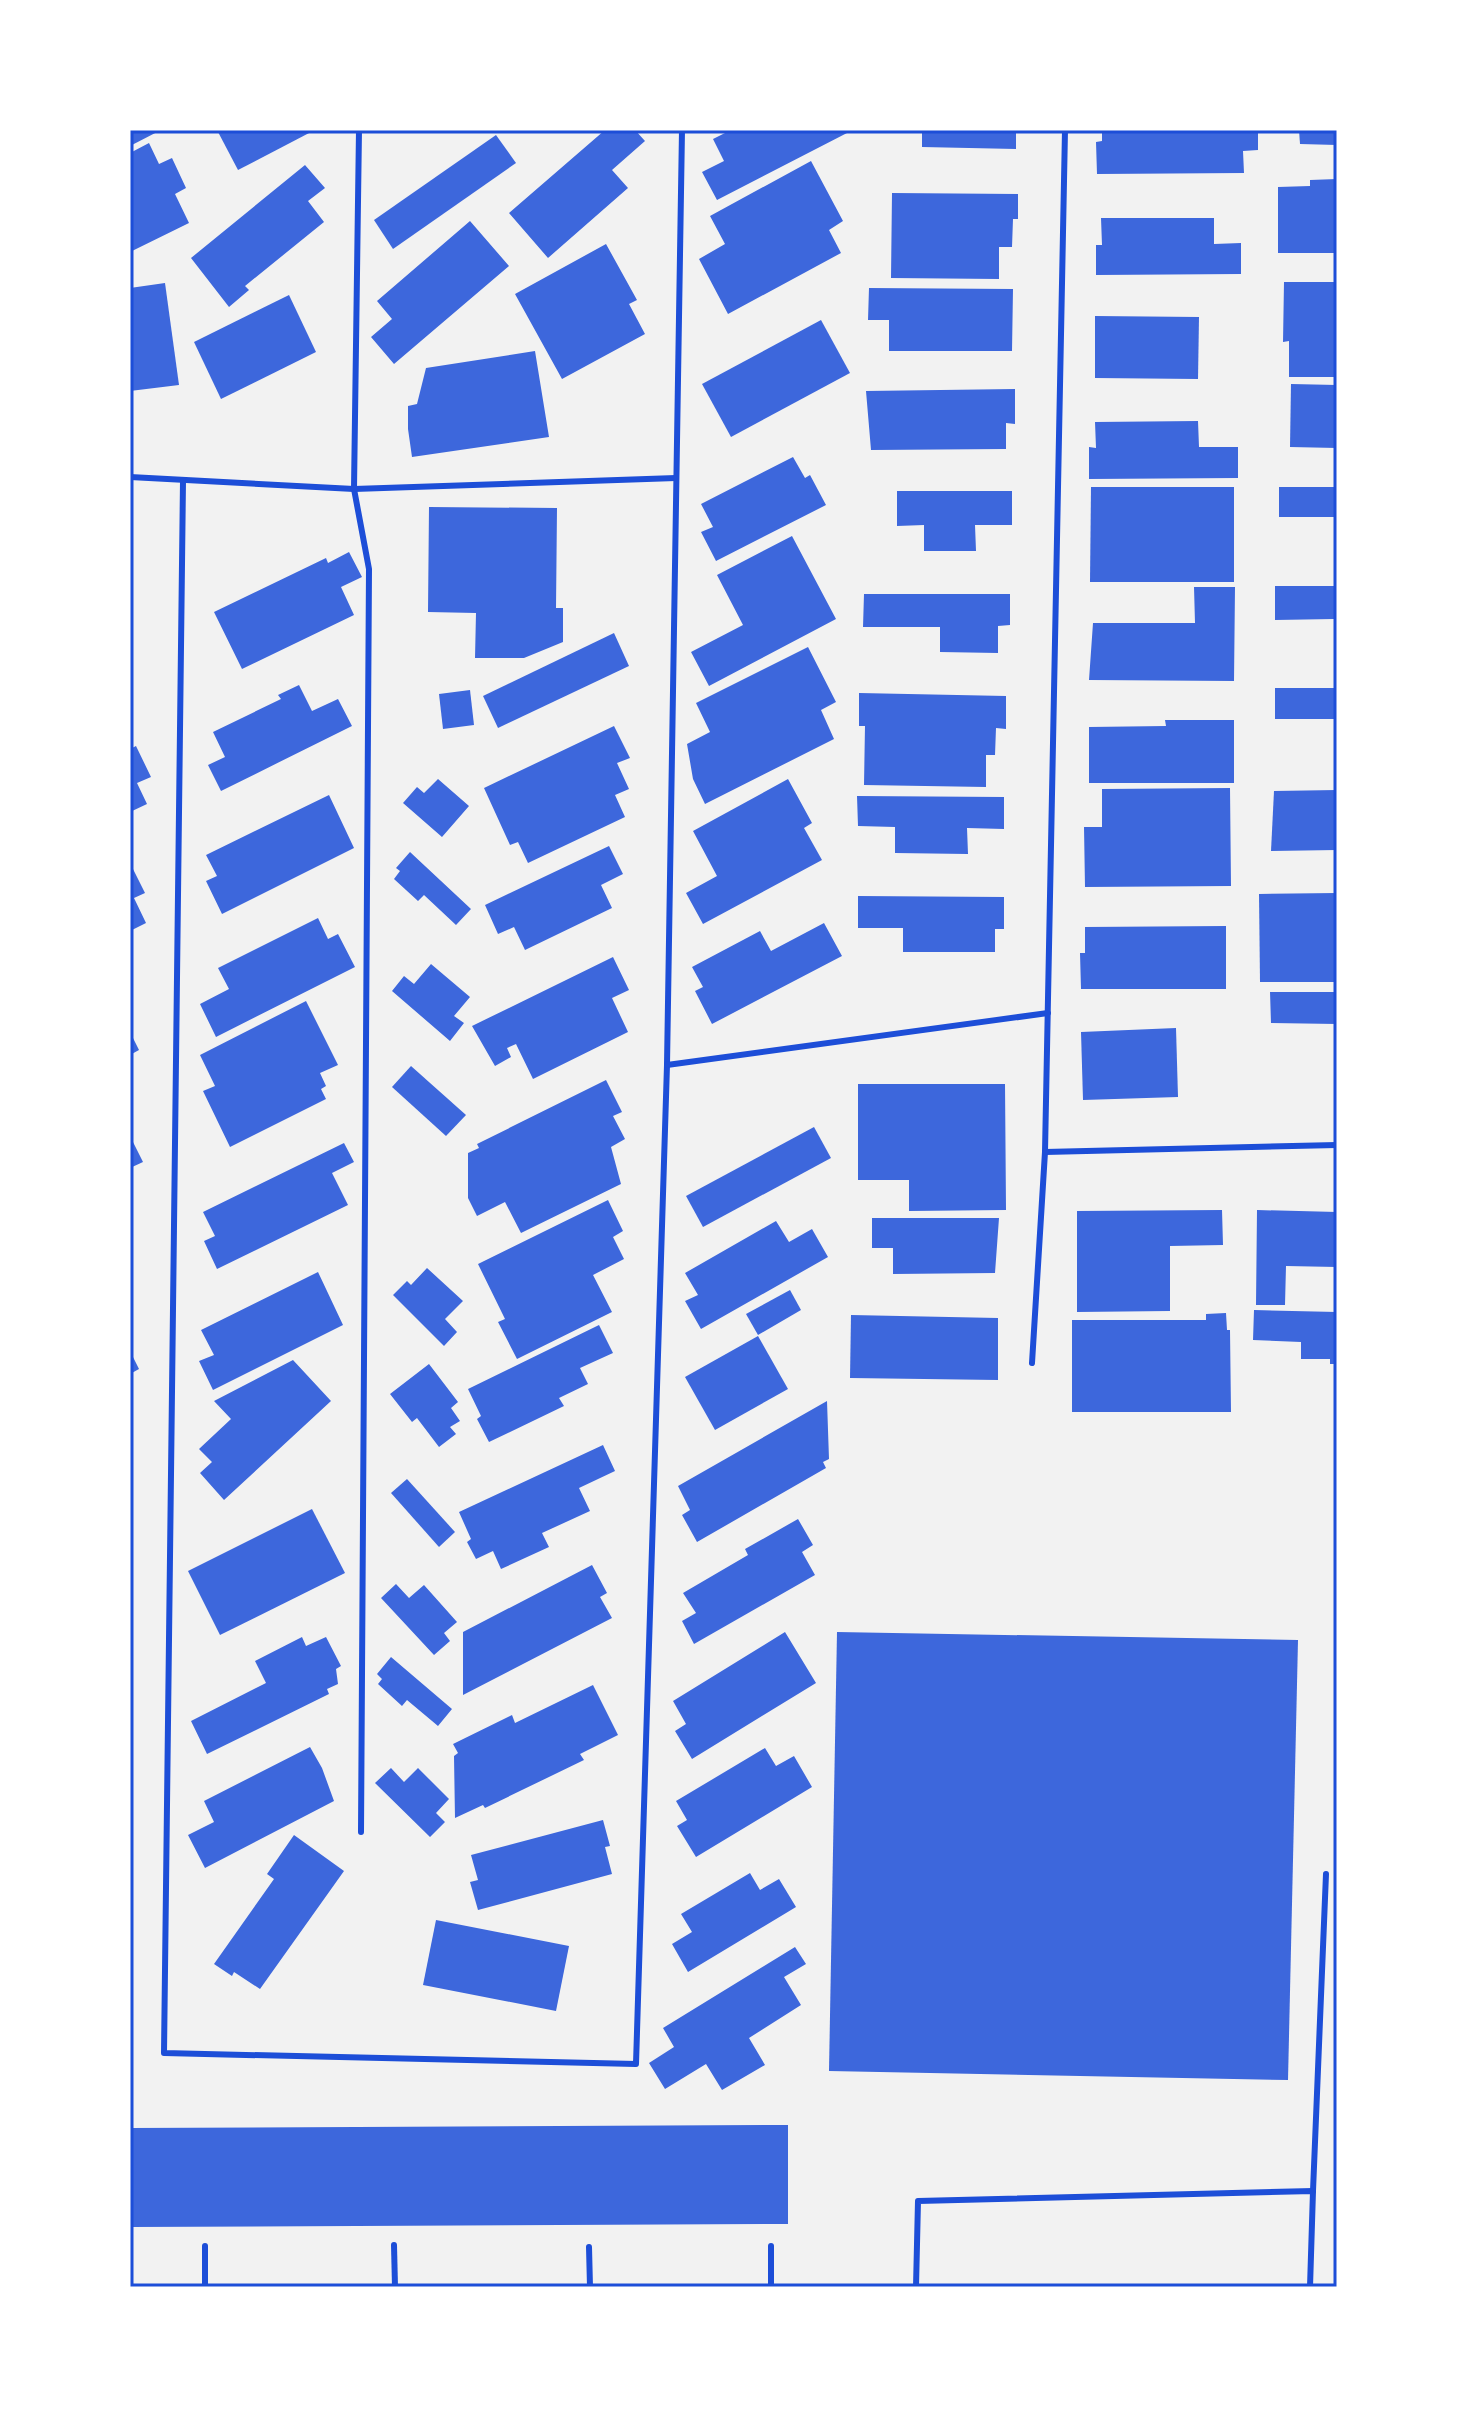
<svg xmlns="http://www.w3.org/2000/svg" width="1467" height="2417" font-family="'DM Sans',sans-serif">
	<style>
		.building { fill: #3d67dc }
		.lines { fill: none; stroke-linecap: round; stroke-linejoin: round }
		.service { stroke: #1d4ed8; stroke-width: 6 }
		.neatline { fill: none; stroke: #1d4ed8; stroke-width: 3 }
	</style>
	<rect width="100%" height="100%" fill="#f2f2f2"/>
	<!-- building -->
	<g class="building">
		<path d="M130,130H161L130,146Z"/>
		<path d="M217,130H310L311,132L238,170Z"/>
		<path d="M605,130H635L645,141L612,170L628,188L548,258L509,213Z"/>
		<path d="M731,130H845L847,133L717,200L702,172L724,161L713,139Z"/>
		<path d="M922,130H1016V149L922,147Z"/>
		<path d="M1102,130H1258V150L1243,151L1244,173L1097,174L1096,142L1102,141Z"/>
		<path d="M1299,130H1337V145L1300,144Z"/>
		<path d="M496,135L516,163L393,249L374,220Z"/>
		<path d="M149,143L159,164L172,158L186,188L175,194L189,223L130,252V153Z"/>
		<path d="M811,161L843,221L829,230L841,253L728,314L699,259L725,244L710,216Z"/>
		<path d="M305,165L325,188L308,201L324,222L245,286L249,290L229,307L191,258Z"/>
		<path d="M1337,179V253H1278V187L1310,186V180Z"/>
		<path d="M892,193L1018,194V219H1013L1012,247H999V279L891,278Z"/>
		<path d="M1101,218H1214V244L1241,243V274L1096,275V245H1102Z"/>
		<path d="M470,221L509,266L394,364L371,337L392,319L377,301Z"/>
		<path d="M606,244L637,300L629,304L645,334L562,379L515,294Z"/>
		<path d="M1284,282H1337V377H1289V341L1283,342Z"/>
		<path d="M165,283L179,385L130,391V288Z"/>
		<path d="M869,288L1013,289L1012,351H889V320H868Z"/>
		<path d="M289,295L316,352L221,399L194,342Z"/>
		<path d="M1095,316L1199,317L1198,379L1095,378Z"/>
		<path d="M821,320L850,373L731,437L702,384Z"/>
		<path d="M535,351L549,437L412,457L408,429V406L417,404L426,368Z"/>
		<path d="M1291,384L1337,385V448L1290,447Z"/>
		<path d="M1015,389V424L1006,423V449L871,450L866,391Z"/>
		<path d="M1198,421L1199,447H1238V478L1089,479V447L1096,448L1095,422Z"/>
		<path d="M793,457L805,478L810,475L826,505L716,561L701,532L713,527L701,504Z"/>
		<path d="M1091,487H1234V582H1090Z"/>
		<rect x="1279" y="487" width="58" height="30"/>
		<path d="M897,491H1012V525H975L976,551H924V525L897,526Z"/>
		<path d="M429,507L557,508L556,608H563V642L524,658H475L476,613L428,612Z"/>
		<path d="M792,536L836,619L709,686L691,652L743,625L717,575Z"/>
		<path d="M349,552L362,577L341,587L354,615L242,669L214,612L326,558L328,563Z"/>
		<path d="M1275,586H1337V645H1334V619L1275,620Z"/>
		<path d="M1194,587H1235L1234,681L1089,680L1093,623H1195Z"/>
		<path d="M864,594H1010V625L998,626V653L940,652V627H863Z"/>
		<path d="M614,633L629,666L498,728L483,696Z"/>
		<path d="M808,647L836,702L821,710L834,739L705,804L693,779L687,744L710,732L696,703Z"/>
		<path d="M299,685L312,711L338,699L352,726L221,791L208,765L225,757L213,732L281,699L278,695Z"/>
		<rect x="1275" y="688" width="62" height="31"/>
		<path d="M470,690L474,725L443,729L439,694Z"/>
		<path d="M859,693L1006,696V729L996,728L995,755H986V787L864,785L865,726H859Z"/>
		<path d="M1165,720H1234V783H1089V727L1166,726Z"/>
		<path d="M614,726L630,758L617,763L629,789L615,795L625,817L528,863L518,842L510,845L484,788Z"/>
		<path d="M136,746L151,777L137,783L147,804L130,812V749Z"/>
		<path d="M438,779L469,806L442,837L403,803L417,787L424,793Z"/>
		<path d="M788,779L812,823L804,828L822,860L703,924L686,893L717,876L693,831Z"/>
		<path d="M1230,788L1231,886L1085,887L1084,827H1102V789Z"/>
		<path d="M1337,790V850L1271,851L1274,791Z"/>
		<path d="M329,795L354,848L222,914L206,881L217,876L206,855Z"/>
		<path d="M857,796L1004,797V829L967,828L968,854L895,853V827L858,826Z"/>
		<path d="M609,846L623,874L601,885L612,908L525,950L514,927L498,934L485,905Z"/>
		<path d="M410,852L471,909L456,925L424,895L418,901L394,879L400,871L396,868Z"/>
		<path d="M130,863L145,893L134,898L146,923L130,931Z"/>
		<path d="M1337,893V982H1260L1259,894Z"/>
		<path d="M858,896L1004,897V929H995V952H903V928H858Z"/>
		<path d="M318,918L328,939L338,934L355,967L216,1037L200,1004L229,989L218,968Z"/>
		<path d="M824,923L842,956L712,1024L695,991L703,987L692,967L760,931L771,951Z"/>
		<path d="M1226,926V989H1081L1080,953H1085V927Z"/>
		<path d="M613,957L629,990L612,998L628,1032L533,1079L516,1044L507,1048L511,1057L495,1066L472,1026Z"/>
		<path d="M431,964L470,997L454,1016L464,1023L450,1041L392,991L404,976L414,984Z"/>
		<path d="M1270,992H1337V1024L1271,1023Z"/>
		<path d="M306,1001L338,1065L320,1073L326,1086L321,1089L326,1099L230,1147L203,1091L215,1086L200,1055Z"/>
		<path d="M1176,1028L1178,1097L1083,1100L1081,1032Z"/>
		<path d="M130,1032L139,1050L130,1055Z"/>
		<path d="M411,1066L466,1115L446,1136L392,1087Z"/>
		<path d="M606,1080L622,1112L613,1116L625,1139L611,1147L621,1184L521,1233L505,1202L477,1216L468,1198V1153L479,1148L477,1144Z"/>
		<path d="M858,1084H1005L1006,1210L909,1211V1180H858Z"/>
		<path d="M814,1127L831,1158L703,1227L686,1196Z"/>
		<path d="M130,1136L143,1162L130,1168Z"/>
		<path d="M344,1143L354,1162L332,1173L348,1205L217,1269L204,1241L215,1236L203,1212Z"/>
		<path d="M608,1200L623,1231L613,1237L624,1259L593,1275L612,1312L517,1359L498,1322L505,1319L478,1264Z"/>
		<path d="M1222,1210L1223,1245L1170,1246V1311L1077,1312V1211Z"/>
		<path d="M1257,1210L1337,1212V1267L1286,1266L1285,1305H1256Z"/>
		<path d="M872,1218H999L995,1273L893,1274V1248H872Z"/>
		<path d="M776,1221L789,1242L812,1229L828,1257L701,1329L685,1301L698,1295L685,1273Z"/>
		<path d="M427,1268L463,1301L445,1319L457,1332L444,1346L393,1295L407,1281L411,1285Z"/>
		<path d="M318,1272L343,1325L213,1390L199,1361L214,1355L201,1330Z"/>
		<path d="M790,1290L801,1310L758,1335L746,1314Z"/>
		<path d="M1254,1310L1337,1312V1364H1330V1359H1301V1342L1253,1340Z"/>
		<path d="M1226,1313L1227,1330H1230L1231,1412H1072V1320H1206V1314Z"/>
		<path d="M851,1315L998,1318V1380L850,1378Z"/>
		<path d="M599,1325L613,1353L580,1368L588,1384L559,1398L564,1406L489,1442L477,1419L481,1416L468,1389Z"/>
		<path d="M758,1336L788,1389L715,1430L685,1377Z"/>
		<path d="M130,1351L139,1369L130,1374Z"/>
		<path d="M293,1360L331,1401L224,1500L200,1473L212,1462L199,1449L231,1419L214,1401Z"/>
		<path d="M429,1364L458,1402L451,1408L460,1421L450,1427L456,1434L439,1447L417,1418L412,1422L390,1394Z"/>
		<path d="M827,1401L829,1459L823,1462L826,1468L697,1542L682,1515L690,1510L678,1486Z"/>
		<path d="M603,1445L615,1471L579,1488L590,1511L542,1533L549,1547L501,1569L493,1551L476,1559L467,1542L471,1539L459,1512Z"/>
		<path d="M407,1479L455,1532L439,1547L391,1493Z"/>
		<path d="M312,1509L345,1573L220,1635L188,1571Z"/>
		<path d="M798,1519L813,1545L802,1552L815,1575L694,1644L682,1621L696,1613L683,1593L748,1555L745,1549Z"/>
		<path d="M592,1565L607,1593L600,1597L612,1618L463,1695V1632Z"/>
		<path d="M396,1584L409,1598L424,1585L457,1622L444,1633L450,1641L434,1655L381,1598Z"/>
		<path d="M785,1632L816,1683L692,1759L675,1731L686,1724L673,1701Z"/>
		<path d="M837,1632L1298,1640L1288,2080L829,2071Z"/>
		<path d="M302,1637L306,1646L326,1637L341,1666L336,1669L338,1684L327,1689L329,1694L207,1754L191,1721L266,1683L255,1661Z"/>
		<path d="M391,1657L452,1709L438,1726L407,1700L402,1706L378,1684L382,1679L377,1674Z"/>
		<path d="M593,1685L618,1735L580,1754L584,1760L485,1808L483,1805L455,1818L454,1756L458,1753L453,1744L512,1715L515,1723Z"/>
		<path d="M310,1747L322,1768L334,1801L205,1868L188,1835L214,1822L204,1801Z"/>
		<path d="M765,1748L776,1766L794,1756L812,1787L696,1857L677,1826L687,1820L676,1801Z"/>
		<path d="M391,1768L404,1782L418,1768L449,1799L436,1813L445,1822L430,1837L375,1783Z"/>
		<path d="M603,1820L610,1846L605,1847L612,1874L478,1910L470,1882L478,1880L471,1855Z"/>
		<path d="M294,1835L344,1871L260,1989L234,1972L232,1976L214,1964L274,1879L267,1874Z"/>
		<path d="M750,1873L760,1890L779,1879L796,1907L688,1972L672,1944L692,1932L681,1914Z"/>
		<path d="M436,1920L569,1946L556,2011L423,1985Z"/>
		<path d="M795,1947L806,1964L784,1977L801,2005L749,2038L765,2065L722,2090L706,2064L665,2089L649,2063L674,2047L663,2028Z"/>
		<path d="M788,2125V2224L130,2227V2128Z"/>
	</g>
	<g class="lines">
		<!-- service -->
		<g class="service">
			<path d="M359,130L354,489L369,569L361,1832"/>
			<path d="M130,477L354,489L676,478"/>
			<path d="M183,481L164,2053L636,2064L667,1065L682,130"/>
			<path d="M667,1065L1048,1013"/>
			<path d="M1045,1152L1337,1145"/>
			<path d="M1032,1363L1045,1152L1065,130"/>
			<path d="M1313,2191L1326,1874"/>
			<path d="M394,2245L395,2287"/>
			<path d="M205,2246V2287"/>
			<path d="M771,2246V2287"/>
			<path d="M589,2247L590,2287"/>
			<path d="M916,2287L918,2201L1313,2191L1310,2287"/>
		</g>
	</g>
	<!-- border -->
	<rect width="1467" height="2417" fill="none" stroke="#ffffff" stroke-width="264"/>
	<rect x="132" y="132" width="1203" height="2153" class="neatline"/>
</svg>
